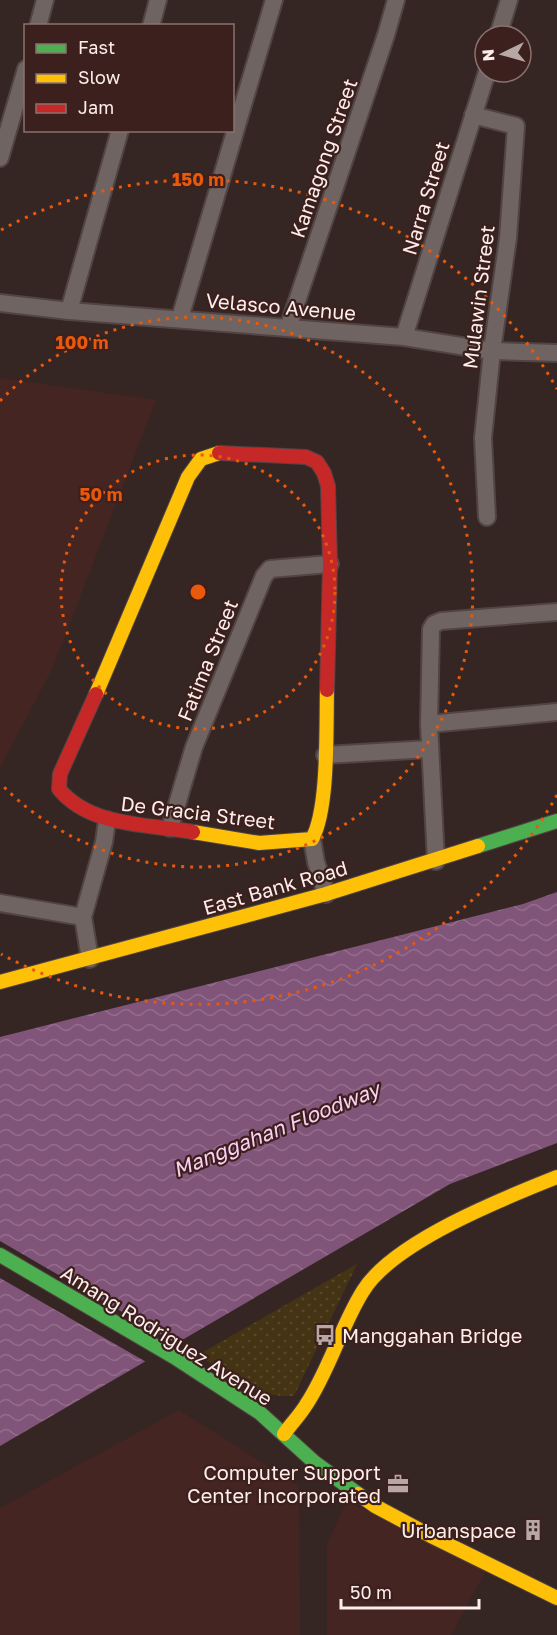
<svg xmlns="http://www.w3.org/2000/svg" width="557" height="1635" font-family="'Golos Text',sans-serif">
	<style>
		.built { fill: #452521 }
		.grass { fill: url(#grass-dots) }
		.water { fill: url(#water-waves) }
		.pier { fill: #352624 }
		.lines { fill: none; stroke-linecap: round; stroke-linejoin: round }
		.street-casing { stroke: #514443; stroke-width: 20 }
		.fast-casing { stroke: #514443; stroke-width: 16 }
		.slow-casing { stroke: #514443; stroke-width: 16 }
		.jam-casing { stroke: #514443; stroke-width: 16 }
		.street { stroke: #706462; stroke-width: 16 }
		.fast { stroke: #4caf50; stroke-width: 14 }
		.slow { stroke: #ffc107; stroke-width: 14 }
		.jam { stroke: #c62828; stroke-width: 14 }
		.ring { fill: none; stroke: #e8590c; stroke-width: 3; stroke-dasharray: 3 6 }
		.labels { text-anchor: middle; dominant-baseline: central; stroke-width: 4.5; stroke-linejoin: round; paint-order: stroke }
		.street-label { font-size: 20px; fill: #fdedeb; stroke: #3c201d }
		.poi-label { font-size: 20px; fill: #fdedeb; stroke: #3c201d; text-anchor: end }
		.water-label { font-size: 21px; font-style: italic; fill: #fdcff5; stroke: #3c201d }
		.centre { fill: #e8590c; stroke: #3c201d; stroke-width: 3 }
		.ring-label { font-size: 18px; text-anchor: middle; font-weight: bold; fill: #e8590c; stroke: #3c201d; stroke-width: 4.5; stroke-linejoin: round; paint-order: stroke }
	</style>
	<defs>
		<pattern id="grass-dots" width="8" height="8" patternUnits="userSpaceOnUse" patternTransform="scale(1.5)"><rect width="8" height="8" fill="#453414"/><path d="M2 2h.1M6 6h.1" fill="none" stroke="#58482b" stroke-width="1.8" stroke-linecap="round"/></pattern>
		<pattern id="water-waves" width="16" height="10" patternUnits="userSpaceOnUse" patternTransform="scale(1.5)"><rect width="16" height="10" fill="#81547a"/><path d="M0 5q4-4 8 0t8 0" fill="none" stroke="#946d8d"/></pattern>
	</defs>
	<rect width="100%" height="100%" fill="#352624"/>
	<!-- built -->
	<g class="built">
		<path d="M0,378L156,400L53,667L0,768Z"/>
		<path d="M179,1410L299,1486L300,1635H0V1508Z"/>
		<path d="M347,1501L486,1570L451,1635H327V1545Z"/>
	</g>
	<!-- grass -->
	<path class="grass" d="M357,1264L294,1396C255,1398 229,1375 198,1355Z"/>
	<!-- water -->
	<path class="water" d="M557,892V1143L450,1184L0,1446V1037L523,904Z"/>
	<!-- pier -->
	<path class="pier" d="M0,1241L179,1345L148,1363L0,1278Z"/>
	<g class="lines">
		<defs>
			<g id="street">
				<path d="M38,26L45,0"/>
				<path d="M151,26L158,0"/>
				<path d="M498,36L509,0"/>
				<path d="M473,115L516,126L508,238L492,351L483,438L487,517"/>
				<path d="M0,158L26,69"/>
				<path d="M0,303L69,311L404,337L492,351L557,353"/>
				<path d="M69,311L120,130"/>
				<path d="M180,318L274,0"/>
				<path d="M288,328L386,35L396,0"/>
				<path d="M404,337L487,72"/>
				<path d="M429,724L557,712"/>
				<path d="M325,755L430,749"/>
				<path d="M170,828L194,747L264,576L270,569L330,564"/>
				<path d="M312,839L316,862L326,894"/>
				<path d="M436,861L429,724L431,629L434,624L441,621L557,612"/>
				<path d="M0,903L83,917"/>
				<path d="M90,959L83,917L104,842L107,820"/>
			</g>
			<g id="fast">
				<path d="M478,846L557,821"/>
				<path d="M0,1255L174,1357L260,1413L314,1462L358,1494"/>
			</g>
			<g id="slow">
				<path d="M96,694L188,477L201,459L219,453"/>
				<path d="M193,832L259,843L312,839C329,809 326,727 327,690"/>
				<path d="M0,982L326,894L478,846"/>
				<path d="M284,1434C291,1424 300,1415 306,1405C329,1371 341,1326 363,1291C393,1242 504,1198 557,1177"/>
				<path d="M358,1494L375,1506L433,1537L557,1598"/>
			</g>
			<g id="jam">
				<path d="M219,453L306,457L317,462L324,473L328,486L330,564L327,690"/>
				<path d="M96,694L60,774L59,789C90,827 148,824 193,832"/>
			</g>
		</defs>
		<!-- street casing -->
		<use href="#street" class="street-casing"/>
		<!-- fast casing -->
		<use href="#fast" class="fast-casing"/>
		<!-- slow casing -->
		<use href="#slow" class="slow-casing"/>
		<!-- jam casing -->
		<use href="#jam" class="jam-casing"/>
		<!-- street -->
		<use href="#street" class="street"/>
		<!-- fast -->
		<use href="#fast" class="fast"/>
		<!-- slow -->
		<use href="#slow" class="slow"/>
		<!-- jam -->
		<use href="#jam" class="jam"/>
	</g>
	<!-- distance rings -->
	<g class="ring">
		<circle cx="198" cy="592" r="137"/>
		<path d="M0 401A275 275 0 1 1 0 783"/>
		<path d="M557 795A412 412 0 0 1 1 954M1 230A412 412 0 0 1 557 389"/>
	</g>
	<!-- icons -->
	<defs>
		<symbol id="bus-bare" viewBox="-9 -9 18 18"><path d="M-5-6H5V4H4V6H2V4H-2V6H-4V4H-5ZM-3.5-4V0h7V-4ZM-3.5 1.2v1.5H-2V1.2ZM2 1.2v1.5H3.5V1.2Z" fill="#b7a7a5" stroke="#3c201d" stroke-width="2.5" paint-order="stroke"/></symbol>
		<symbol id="office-bare" viewBox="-9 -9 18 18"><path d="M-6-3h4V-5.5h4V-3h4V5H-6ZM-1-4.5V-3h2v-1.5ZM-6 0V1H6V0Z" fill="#b7a7a5" stroke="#3c201d" stroke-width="2.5" paint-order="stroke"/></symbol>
		<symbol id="building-bare" viewBox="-9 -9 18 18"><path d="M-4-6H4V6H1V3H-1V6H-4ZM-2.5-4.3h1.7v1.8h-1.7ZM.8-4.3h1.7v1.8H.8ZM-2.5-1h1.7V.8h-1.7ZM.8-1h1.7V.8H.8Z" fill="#b7a7a5" stroke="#3c201d" stroke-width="2.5" paint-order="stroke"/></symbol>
	</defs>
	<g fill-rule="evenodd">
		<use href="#bus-bare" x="310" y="1320" width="30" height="30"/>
		<use href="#office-bare" x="383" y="1469" width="30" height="30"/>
		<use href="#building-bare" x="518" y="1515" width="30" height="30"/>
	</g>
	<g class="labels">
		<!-- street labels -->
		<g class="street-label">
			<text transform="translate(323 158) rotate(-71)">Kamagong Street</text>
			<text transform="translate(425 198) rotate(-73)">Narra Street</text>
			<text transform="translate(478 297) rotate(-83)">Mulawin Street</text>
			<text transform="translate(281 306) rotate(5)">Velasco Avenue</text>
			<text transform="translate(207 660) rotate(-68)">Fatima Street</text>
			<text transform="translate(198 812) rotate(7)">De Gracia Street</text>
			<text transform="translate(275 887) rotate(-16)">East Bank Road</text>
			<text transform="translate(167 1335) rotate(32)">Amang Rodriguez Avenue</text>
		</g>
		<!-- poi labels -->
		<g class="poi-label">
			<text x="342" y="1335" text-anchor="start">Manggahan Bridge</text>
			<text x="381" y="1472">Computer Support<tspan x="381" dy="23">Center Incorporated</tspan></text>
			<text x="516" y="1530">Urbanspace</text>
		</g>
		<!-- water labels -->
		<g class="water-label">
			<text transform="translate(276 1129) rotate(-22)">Manggahan Floodway</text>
		</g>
	</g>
	<circle cx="198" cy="592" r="9" class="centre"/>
	<g class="ring-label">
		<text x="198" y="186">150 m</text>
		<text x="82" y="349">100 m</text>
		<text x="101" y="501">50 m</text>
	</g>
	<!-- legend -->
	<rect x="24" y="24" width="210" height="108" fill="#3c201d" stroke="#89726f" stroke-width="1.5"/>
	<rect x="36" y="44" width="30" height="9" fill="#4caf50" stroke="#89726f" stroke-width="1.5"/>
	<text x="78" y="54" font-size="18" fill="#fdedeb">Fast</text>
	<rect x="36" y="74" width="30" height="9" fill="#ffc107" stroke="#89726f" stroke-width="1.5"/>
	<text x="78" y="84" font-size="18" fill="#fdedeb">Slow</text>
	<rect x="36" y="104" width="30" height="9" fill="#c62828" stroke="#89726f" stroke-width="1.5"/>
	<text x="78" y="114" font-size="18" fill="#fdedeb">Jam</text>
	<!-- north arrow -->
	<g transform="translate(503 54) rotate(265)"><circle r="28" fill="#3c201d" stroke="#89726f" stroke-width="1.5"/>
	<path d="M0-4.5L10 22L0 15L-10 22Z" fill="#b7a7a5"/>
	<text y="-9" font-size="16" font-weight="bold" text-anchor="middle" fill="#fdedeb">N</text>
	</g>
	<!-- scale -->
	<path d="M341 1599v9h138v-9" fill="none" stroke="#fdedeb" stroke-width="3"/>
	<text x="350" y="1599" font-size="18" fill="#fdedeb" stroke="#3c201d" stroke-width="4.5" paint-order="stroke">50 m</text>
</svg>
